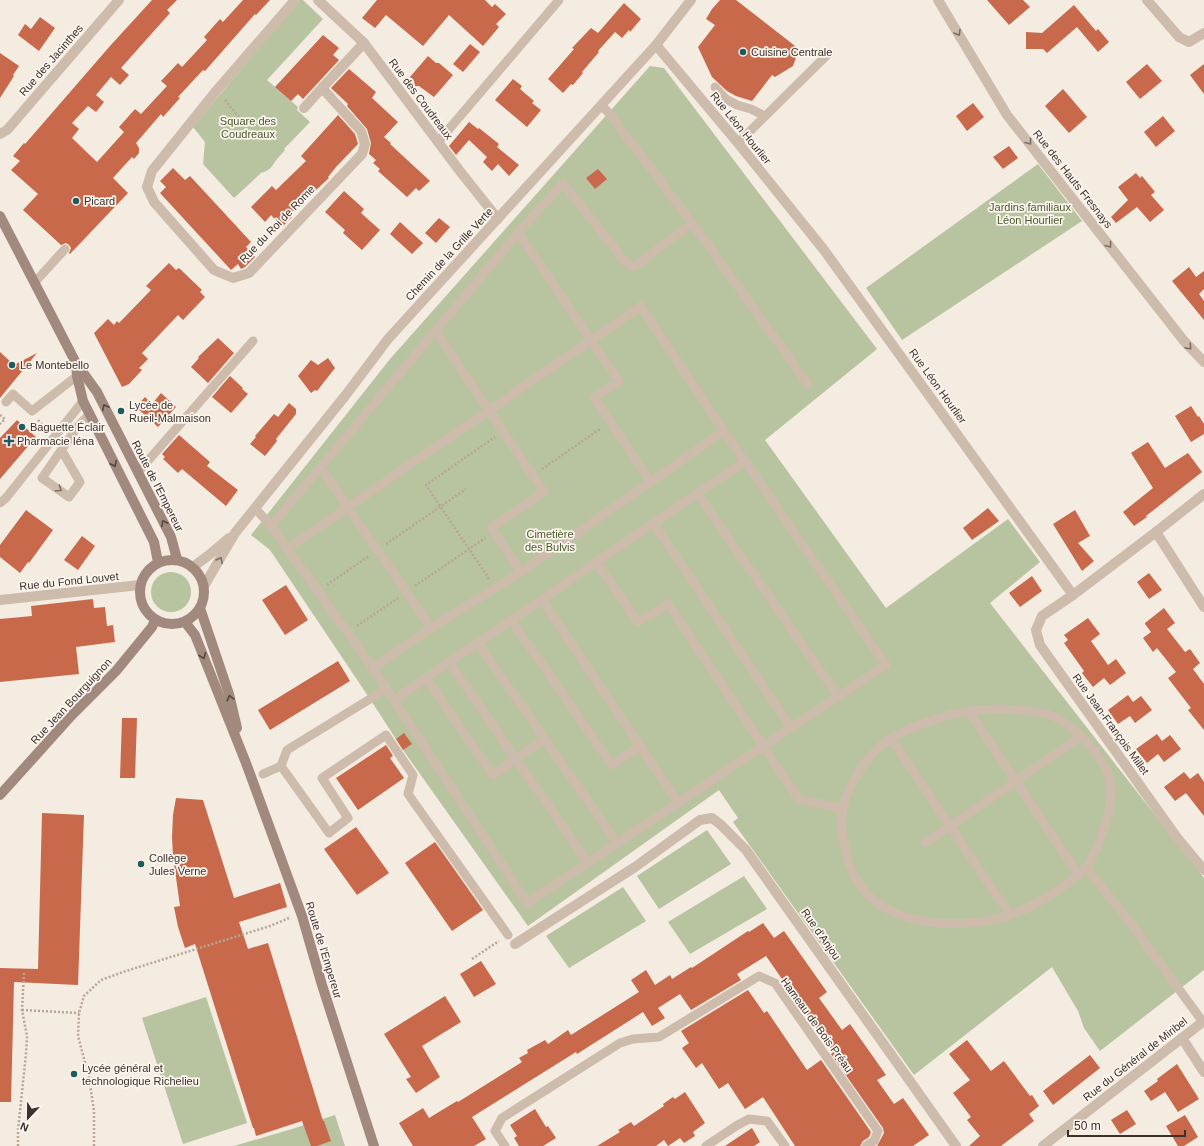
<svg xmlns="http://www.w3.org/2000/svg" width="1204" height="1146" font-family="Arial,sans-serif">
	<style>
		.green { fill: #b8c4a0 }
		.building { fill: #c8694b }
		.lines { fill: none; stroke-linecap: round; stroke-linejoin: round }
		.path { stroke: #b9a596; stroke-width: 2.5; stroke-dasharray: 2 2; stroke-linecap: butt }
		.lane { stroke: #cdbbac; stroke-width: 9 }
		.street { stroke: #cdbbac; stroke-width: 10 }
		.secondary { stroke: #a18a7d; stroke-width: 10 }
		.oneway { stroke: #7d6f65 }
		.oneway2 { stroke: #544640 }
		.poi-dot { fill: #1f5a5e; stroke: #fbf5ee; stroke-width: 1.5 }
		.labels { text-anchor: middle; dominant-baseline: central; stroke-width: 3.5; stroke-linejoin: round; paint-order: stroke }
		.poi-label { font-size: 11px; fill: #3b302b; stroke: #fbf5ee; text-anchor: start }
		.street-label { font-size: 11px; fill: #3b302b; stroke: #fbf5ee }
		.park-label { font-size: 11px; fill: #4a5a2e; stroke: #fbf5ee }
	</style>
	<rect width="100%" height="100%" fill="#f4ebe1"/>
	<!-- green -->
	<g class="green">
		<path d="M299,0H303L323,19L267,80L298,107L297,110L310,122L284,149L285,150C283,153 280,155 278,158C271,166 272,170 261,173L234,198L203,164L205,142L193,127Z"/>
		<path d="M650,66L664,68L877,349L765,440L886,608L1008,519L1040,562L990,603L1204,878V970L1100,1051L1084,1028L1078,1011L1052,967L914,1075L733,822L738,818L719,790L528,926L403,750L370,699L270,550L251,535L390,359Z"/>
		<path d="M1038,164L1082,221L902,340L866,288Z"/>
		<circle cx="171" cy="592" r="20"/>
		<path d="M707,830L731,864L659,909L637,876Z"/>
		<path d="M744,876L767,909L690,954L668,922Z"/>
		<path d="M623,887L646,921L569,968L546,936Z"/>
		<path d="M206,997L247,1123L183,1144L142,1018Z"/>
		<path d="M335,1115L345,1146H234L292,1129Z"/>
	</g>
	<!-- building -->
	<g class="building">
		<path d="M152,0H177L167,10L170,13L121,68L129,75L120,85L111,77L96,95L104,102L96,112L88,106L72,123L79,129L72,138L97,162L124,132L119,127L135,109L141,114L167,86L161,81L178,63L182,67L207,40L204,37L220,19L223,22L243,0H270L256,15L255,14L205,71L203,70L178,97L180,98L163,117L161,114L136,143L139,148V153L134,159L132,157L113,178L128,193L70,254L69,253L71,248L69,245L66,243L61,245L23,210L38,194L11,170L20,161L13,156L24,143L25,144L110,46Z"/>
		<path d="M377,0H485L492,7L495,4L506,14L496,24L499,27L483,46L449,15L423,46L386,15L375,28L362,18Z"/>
		<path d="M720,0H736L799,49L793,66L775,77L772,75L752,101L736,96L727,91L712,77L698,47L715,25L706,19L712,9Z"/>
		<path d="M987,0H1023L1030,7L1009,25Z"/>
		<path d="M624,3L641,19L630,32L629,30L622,38L615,32L598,51L599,52L582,72L583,73L573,85L571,84L563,93L548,79L574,49L572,48L591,28L598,33Z"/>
		<path d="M1074,5L1096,31L1098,29L1109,42L1098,52L1077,27L1047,53L1043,49H1026V32L1042,33Z"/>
		<path d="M40,17L55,28L39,51L18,35L25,24L31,29Z"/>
		<path d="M323,35L339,48L333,55L339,60L303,99L298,94L291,101L275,87Z"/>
		<path d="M470,44L480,52L463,72L453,64Z"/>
		<path d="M0,53L19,66L13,75L14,76L0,98Z"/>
		<path d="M428,56L436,63H439L453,75L434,97L419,86H415L414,81L410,77Z"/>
		<path d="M1147,64L1162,81L1140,99L1126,82Z"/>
		<path d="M1204,64V94L1190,75Z"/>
		<path d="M349,69L376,92L372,98L398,122L384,137L391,143L390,144L430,181L419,191L416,188L407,197L378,171L380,169L373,163L376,160L369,154L371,143L367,129L347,106L348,104L331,88Z"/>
		<path d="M513,79L522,86L520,89L534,101L532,103L541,110L527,127L495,100Z"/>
		<path d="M1063,89L1087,117L1069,133L1045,106Z"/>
		<path d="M973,103L984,117L967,131L956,116Z"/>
		<path d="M338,115L355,134L358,144L336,167L328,177L329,178L290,214L292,217L282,227L271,215L265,222L251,207L272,186L276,190L306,161L301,156Z"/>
		<path d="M1163,116L1175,131L1156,147L1144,132Z"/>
		<path d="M469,122L478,129L479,128L499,144L497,147L519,165L509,176L498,164L492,171L483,162L487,157L469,140L456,155L449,146Z"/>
		<path d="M1009,146L1018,158L1003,169L993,157Z"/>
		<path d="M173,168L185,180L190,176L251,242L246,247L255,257L245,267L241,269L238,264L231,270L160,193L166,187L160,181Z"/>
		<path d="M598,169L607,179L595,189L586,178Z"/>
		<path d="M1136,173L1140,178L1142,176L1155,192L1151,195L1164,210L1150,222L1137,207L1116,223L1111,217L1128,200L1118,187Z"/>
		<path d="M344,191L364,209L361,213L380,230L362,250L343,233L345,230L325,212Z"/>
		<path d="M439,218L450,227L436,243L425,233Z"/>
		<path d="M400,222L423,243L412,254L390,234Z"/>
		<path d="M169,263L176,270L179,268L202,290L200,292L205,297L183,320L178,315L142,353L148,359L139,368L142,370L129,384L122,387L94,333L108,319L114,325L117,321L119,323L151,290L146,286Z"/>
		<path d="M1189,267L1196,277L1204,271V289L1199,294L1204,301V320L1172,281Z"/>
		<path d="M218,338L234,353L208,383L191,367L199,358L198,357Z"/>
		<path d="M0,352L14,365L37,353L0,398Z"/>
		<path d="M328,358L335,368L317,391L315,390L311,393L298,376L311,360L318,365Z"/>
		<path d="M230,376L243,388L242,389L248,394L231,413L212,397Z"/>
		<path d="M161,393L176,407L158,427L136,407L145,397L152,404Z"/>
		<path d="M289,403L296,409V414L276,439L277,441L265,456L250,444L256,437L255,436L274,414L278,417Z"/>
		<path d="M1191,406L1198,417L1199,416L1204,424V434L1191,442L1175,416Z"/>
		<path d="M17,420L36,437L0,479V438Z"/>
		<path d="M179,435L210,462L207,466L238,490L226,506L182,469L178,473L163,459L165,457L162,454Z"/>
		<path d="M1148,442L1165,468L1188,453L1202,472L1146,516L1147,517L1134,526L1123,512L1153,488L1131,453Z"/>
		<path d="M988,508L999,521L972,540L963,528Z"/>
		<path d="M26,510L53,530L29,563L28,562L20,573L0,557V545Z"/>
		<path d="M1075,510L1090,536L1078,543L1094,561L1082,571L1053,524Z"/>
		<path d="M82,536L95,546L78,570L64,560Z"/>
		<path d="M1149,573L1162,590L1149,599L1137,582Z"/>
		<path d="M1032,576L1042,591L1020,607L1009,593Z"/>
		<path d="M286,585L308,620L285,635L262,600Z"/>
		<path d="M93,599L94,608L105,607L107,626L113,625L115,642L76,647L79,674L0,682V619L32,616L31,606Z"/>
		<path d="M1164,608L1175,623L1167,629L1185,652L1190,649L1200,663L1193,669L1204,684V730L1188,710L1191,708L1168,678L1176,672L1157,648L1153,652L1143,638L1151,632L1145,624V623Z"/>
		<path d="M1088,618L1100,634L1091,641L1108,665L1116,659L1126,673L1110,685L1104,678L1093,687L1082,673L1084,671L1064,643L1068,640L1064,635Z"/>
		<path d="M338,661L350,681L270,730L258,710Z"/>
		<path d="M1128,695L1133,702L1141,696L1152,710L1135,723L1130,716L1118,724L1108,710Z"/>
		<path d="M122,718H137L135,778H120Z"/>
		<path d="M404,733L412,744L403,750L396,739Z"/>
		<path d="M1157,734L1162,741L1170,735L1181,749L1164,762L1158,754L1147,763L1136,749Z"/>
		<path d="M386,745L393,756L390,758L404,778L358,810L336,778Z"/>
		<path d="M1184,772L1190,779L1198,773L1204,782V816L1186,793L1175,801L1164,787Z"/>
		<path d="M176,798L203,800L234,898L280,883L287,907L239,922L248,949L268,943L323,1121H324L331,1141L317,1146H311L302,1121L256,1136L254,1128H253L195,944L185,948L178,927L174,907L180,906L173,856L172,837L173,815Z"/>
		<path d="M42,813L84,815L78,985L14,982L11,1102H0V968L38,969Z"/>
		<path d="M356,827L389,873L357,895L324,849Z"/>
		<path d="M435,842L483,910L452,931L405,863Z"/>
		<path d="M763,923L774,938L784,931L827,992L819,998L842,1030L850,1024L886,1075L877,1080L894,1104L903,1098L929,1135L913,1146H877L884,1133L883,1128L831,1054L833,1052L766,956L737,974L741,980L691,1010L680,994L658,1008L665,1018L652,1026L643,1012L577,1054L576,1052L472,1117L486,1139L474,1146H413L399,1123L423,1108L429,1118L457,1101L458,1102L522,1062L519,1058L528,1053L527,1050L545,1040L548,1044L568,1030L571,1035L639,992L631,980L646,970L655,985L670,975L672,979L691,967L692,968L748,931L749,932Z"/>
		<path d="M481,961L496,984L474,997L460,974Z"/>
		<path d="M748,990L764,1013L767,1011L807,1070L821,1060L871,1132L869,1137L863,1141L860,1146H795L763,1097L745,1109L728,1083L719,1089L702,1063L696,1068L682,1048L689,1043L681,1031Z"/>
		<path d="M445,996L461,1022L422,1046L440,1077L416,1093L406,1079L411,1077L384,1034Z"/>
		<path d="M967,1040L991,1071L1004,1061L1030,1096L1032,1095L1039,1106L1029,1114L1034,1121L1001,1146H969L980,1136L967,1120L971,1117L953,1093L970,1080L949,1054Z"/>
		<path d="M1090,1055L1100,1068L1053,1105L1043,1091Z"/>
		<path d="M1177,1064L1199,1099L1178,1112L1165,1092L1151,1101L1144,1091L1158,1081L1157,1079Z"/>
		<path d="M685,1092L705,1123L693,1132L695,1136L684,1143L680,1138L668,1146L664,1140L656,1146H597L620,1132L618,1130L631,1122L634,1126L664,1106L663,1104L673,1097L675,1099Z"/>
		<path d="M535,1109L546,1127L548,1126L556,1138L543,1146H519L514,1138L517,1136L510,1125Z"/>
		<path d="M1127,1110L1136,1124L1120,1134L1111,1120Z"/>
		<path d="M1185,1115L1198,1137L1184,1146H1178L1166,1126Z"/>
		<path d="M752,1128L760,1142L754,1146H725Z"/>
	</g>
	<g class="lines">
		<!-- path -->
		<g class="path">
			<path d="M225,100L248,128"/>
			<path d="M0,415L5,419L0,424"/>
			<path d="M38,420L46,430"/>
			<path d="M542,469L600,429"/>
			<path d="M386,544L466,489"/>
			<path d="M489,579L426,485L495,437"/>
			<path d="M327,585L369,556"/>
			<path d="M415,586L485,538"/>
			<path d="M357,626L398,598"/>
			<path d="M472,959L499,941"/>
			<path d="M22,1010L79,1013"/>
			<path d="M18,1146V1130L26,1054L27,1036L22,1010L24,973"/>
			<path d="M94,1146V1111L89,1078L78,1036L79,1013L84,996L101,980L126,971L270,926L289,918"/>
		</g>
		<!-- lane -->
		<g class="lane">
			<path d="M715,87L726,99L737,105L751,109L765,116"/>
			<path d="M601,105L609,113L692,223L808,384"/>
			<path d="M438,142L559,0"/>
			<path d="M738,143L829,53"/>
			<path d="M518,233L619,381L594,398L650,481"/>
			<path d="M35,282L65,249"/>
			<path d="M436,331L544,492L491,528L521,572"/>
			<path d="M6,402L13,394L32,411L77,376"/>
			<path d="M62,451L80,482L69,497L42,478L78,426L90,414"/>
			<path d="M321,468L431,628"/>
			<path d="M138,472L253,341"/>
			<path d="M697,493L838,696"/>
			<path d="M0,503L6,498L83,401"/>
			<path d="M255,508L271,526L373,668L527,903L886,665L724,431L641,306L287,549"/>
			<path d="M653,523L791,727"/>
			<path d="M271,526L518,233L563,183L622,258L629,265L635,266L692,223"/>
			<path d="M596,562L638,622L668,604L799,799L843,809"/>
			<path d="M541,599L640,746"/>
			<path d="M511,620L612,765L640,746L679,803"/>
			<path d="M478,643L617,843"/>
			<path d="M449,662L516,759L544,739"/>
			<path d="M373,668L431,628L521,572L724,431"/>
			<path d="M426,678L493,775L516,759L588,863"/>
			<path d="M394,700L745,461"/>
			<path d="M1000,709C1016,710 1034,710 1050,715C1072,723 1104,755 1109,778C1113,796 1110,814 1103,831C1099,841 1093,861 1085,869C1079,876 1069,882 1061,888C1020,917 980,928 930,922C901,919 870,905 856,879C850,869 847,858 845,847C841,831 840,812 846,797C849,789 854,781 858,773C865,762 873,752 883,744C904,728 943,715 969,711C979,710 990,709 1000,709Z"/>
			<path d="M969,711L1079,875"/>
			<path d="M891,738L1010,915"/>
			<path d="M281,766L329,833L348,818L322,778L386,735L413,775L408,794L508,935"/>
			<path d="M263,774L281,766L287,750L370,699L386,687"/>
			<path d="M925,843L1082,736"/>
			<path d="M1086,868L1123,913L1203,1022"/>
			<path d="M505,1146L495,1131L502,1118L620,1043L633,1039L659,1037L759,976L775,983L878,1131L874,1141L866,1146"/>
			<path d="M706,1146L736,1126L749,1119L767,1121L785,1146"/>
		</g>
		<!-- street -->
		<g class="street">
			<path d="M295,0L217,90L152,171L147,187L154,202L214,270L233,278L249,273L362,154L365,144L361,131L322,88L304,108"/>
			<path d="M318,0L364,43L459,170L498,219"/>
			<path d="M938,0L1007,115L1184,341L1204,362"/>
			<path d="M1147,0L1179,37L1189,42L1204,33"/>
			<path d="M656,45L738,143L824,250L1073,595"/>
			<path d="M322,88L364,43"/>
			<path d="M0,134L7,130L119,0"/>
			<path d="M1156,532L1204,494"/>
			<path d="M193,567L209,555L229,538"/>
			<path d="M204,586L235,533L345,396L388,339L656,45L691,0"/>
			<path d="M0,600L140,585"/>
			<path d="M1204,607L1156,532L1073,595L1042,616L1036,630L1040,645L1178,839L1204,870"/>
			<path d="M515,944L635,867L700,820L712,818L720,824L746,850L956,1146"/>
			<path d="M1182,1038L1204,1072"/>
			<path d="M1043,1146L1204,1021"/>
		</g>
		<!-- secondary -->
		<g class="secondary">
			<path d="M0,216L76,363L97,392L171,537L177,559"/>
			<path d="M76,363L77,376L83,401L154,542L158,562"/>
			<circle cx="172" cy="592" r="32"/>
			<path d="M200,608L229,694L237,728"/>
			<path d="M185,622L195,635L246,763L302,916L322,985L374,1146"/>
			<path d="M0,795L72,715L116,671L152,627L155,620"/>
		</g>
	</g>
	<!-- one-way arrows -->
	<defs><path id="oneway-chevron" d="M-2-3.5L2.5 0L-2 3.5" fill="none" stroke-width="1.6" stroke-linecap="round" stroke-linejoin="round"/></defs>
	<g class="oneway">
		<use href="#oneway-chevron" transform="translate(958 33) rotate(59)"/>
		<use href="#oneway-chevron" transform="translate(1029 142) rotate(52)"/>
		<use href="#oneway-chevron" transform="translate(1109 245) rotate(52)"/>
		<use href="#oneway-chevron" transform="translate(1189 347) rotate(47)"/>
		<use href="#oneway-chevron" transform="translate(59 489) rotate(35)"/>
		<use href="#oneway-chevron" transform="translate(220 560) rotate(-61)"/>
	</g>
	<g class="oneway2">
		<use href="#oneway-chevron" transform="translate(105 407) rotate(-117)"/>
		<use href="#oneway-chevron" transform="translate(114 464) rotate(63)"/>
		<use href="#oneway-chevron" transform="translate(164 523) rotate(-117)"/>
		<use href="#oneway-chevron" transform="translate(203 656) rotate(68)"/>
		<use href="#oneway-chevron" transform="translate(230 698) rotate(-105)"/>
	</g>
	<!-- markers -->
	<g class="poi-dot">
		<circle cx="743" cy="52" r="4"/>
		<circle cx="76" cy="201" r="4"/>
		<circle cx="12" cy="365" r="4"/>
		<circle cx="121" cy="411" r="4"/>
		<circle cx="22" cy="427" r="4"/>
		<path d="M7 435h4v4h4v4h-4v4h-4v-4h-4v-4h4z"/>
		<circle cx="141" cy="864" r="4"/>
		<circle cx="74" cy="1074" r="4"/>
	</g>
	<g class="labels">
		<!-- poi labels -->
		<g class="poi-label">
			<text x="751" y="52">Cuisine Centrale</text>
			<text x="84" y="201">Picard</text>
			<text x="20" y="365">Le Montebello</text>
			<text x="129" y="405">Lycée de<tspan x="129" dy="13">Rueil-Malmaison</tspan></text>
			<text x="30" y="427">Baguette Éclair</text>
			<text x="17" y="441">Pharmacie Iéna</text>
			<text x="149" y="858">Collège<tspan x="149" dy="13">Jules Verne</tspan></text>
			<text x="82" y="1068">Lycée général et<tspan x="82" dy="13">technologique Richelieu</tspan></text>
		</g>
		<!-- street labels -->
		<g class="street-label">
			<text transform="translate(51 60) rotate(-49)">Rue des Jacinthes</text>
			<text transform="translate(421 99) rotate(53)">Rue des Coudreaux</text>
			<text transform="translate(741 128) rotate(51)">Rue Léon Hourlier</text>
			<text transform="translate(1073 179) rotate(52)">Rue des Hauts Fresnays</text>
			<text transform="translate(277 224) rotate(-46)">Rue du Roi de Rome</text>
			<text transform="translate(449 254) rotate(-47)">Chemin de la Grille Verte</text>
			<text transform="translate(938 386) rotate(54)">Rue Léon Hourlier</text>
			<text transform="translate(158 486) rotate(63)">Route de l'Empereur</text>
			<text transform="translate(69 581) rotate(-6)">Rue du Fond Louvet</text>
			<text transform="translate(71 701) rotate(-47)">Rue Jean Bourguignon</text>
			<text transform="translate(1111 724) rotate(54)">Rue Jean-François Millet</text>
			<text transform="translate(821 934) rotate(55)">Rue d'Anjou</text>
			<text transform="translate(324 950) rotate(73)">Route de l'Empereur</text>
			<text transform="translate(817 1025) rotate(54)">Hameau de Bois Préau</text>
			<text transform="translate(1135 1059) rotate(-38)">Rue du Général de Miribel</text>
		</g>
		<!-- park labels -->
		<g class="park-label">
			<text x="248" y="121">Square des<tspan x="248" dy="13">Coudreaux</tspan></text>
			<text x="1030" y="207">Jardins familiaux<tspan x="1030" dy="13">Léon Hourlier</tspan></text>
			<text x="550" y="534">Cimetière<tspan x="550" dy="13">des Bulvis</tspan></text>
		</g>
	</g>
	<!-- north arrow -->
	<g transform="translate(28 1118) rotate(202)" stroke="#fbf5ee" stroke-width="3" paint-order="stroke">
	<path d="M0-3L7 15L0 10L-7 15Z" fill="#3b302b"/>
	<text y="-6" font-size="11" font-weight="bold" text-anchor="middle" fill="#3b302b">N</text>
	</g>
	<!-- scale -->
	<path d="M1068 1130v6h117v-6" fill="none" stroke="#3b302b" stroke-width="2"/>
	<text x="1074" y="1130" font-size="12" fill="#3b302b" stroke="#fbf5ee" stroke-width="3" paint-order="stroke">50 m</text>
</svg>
